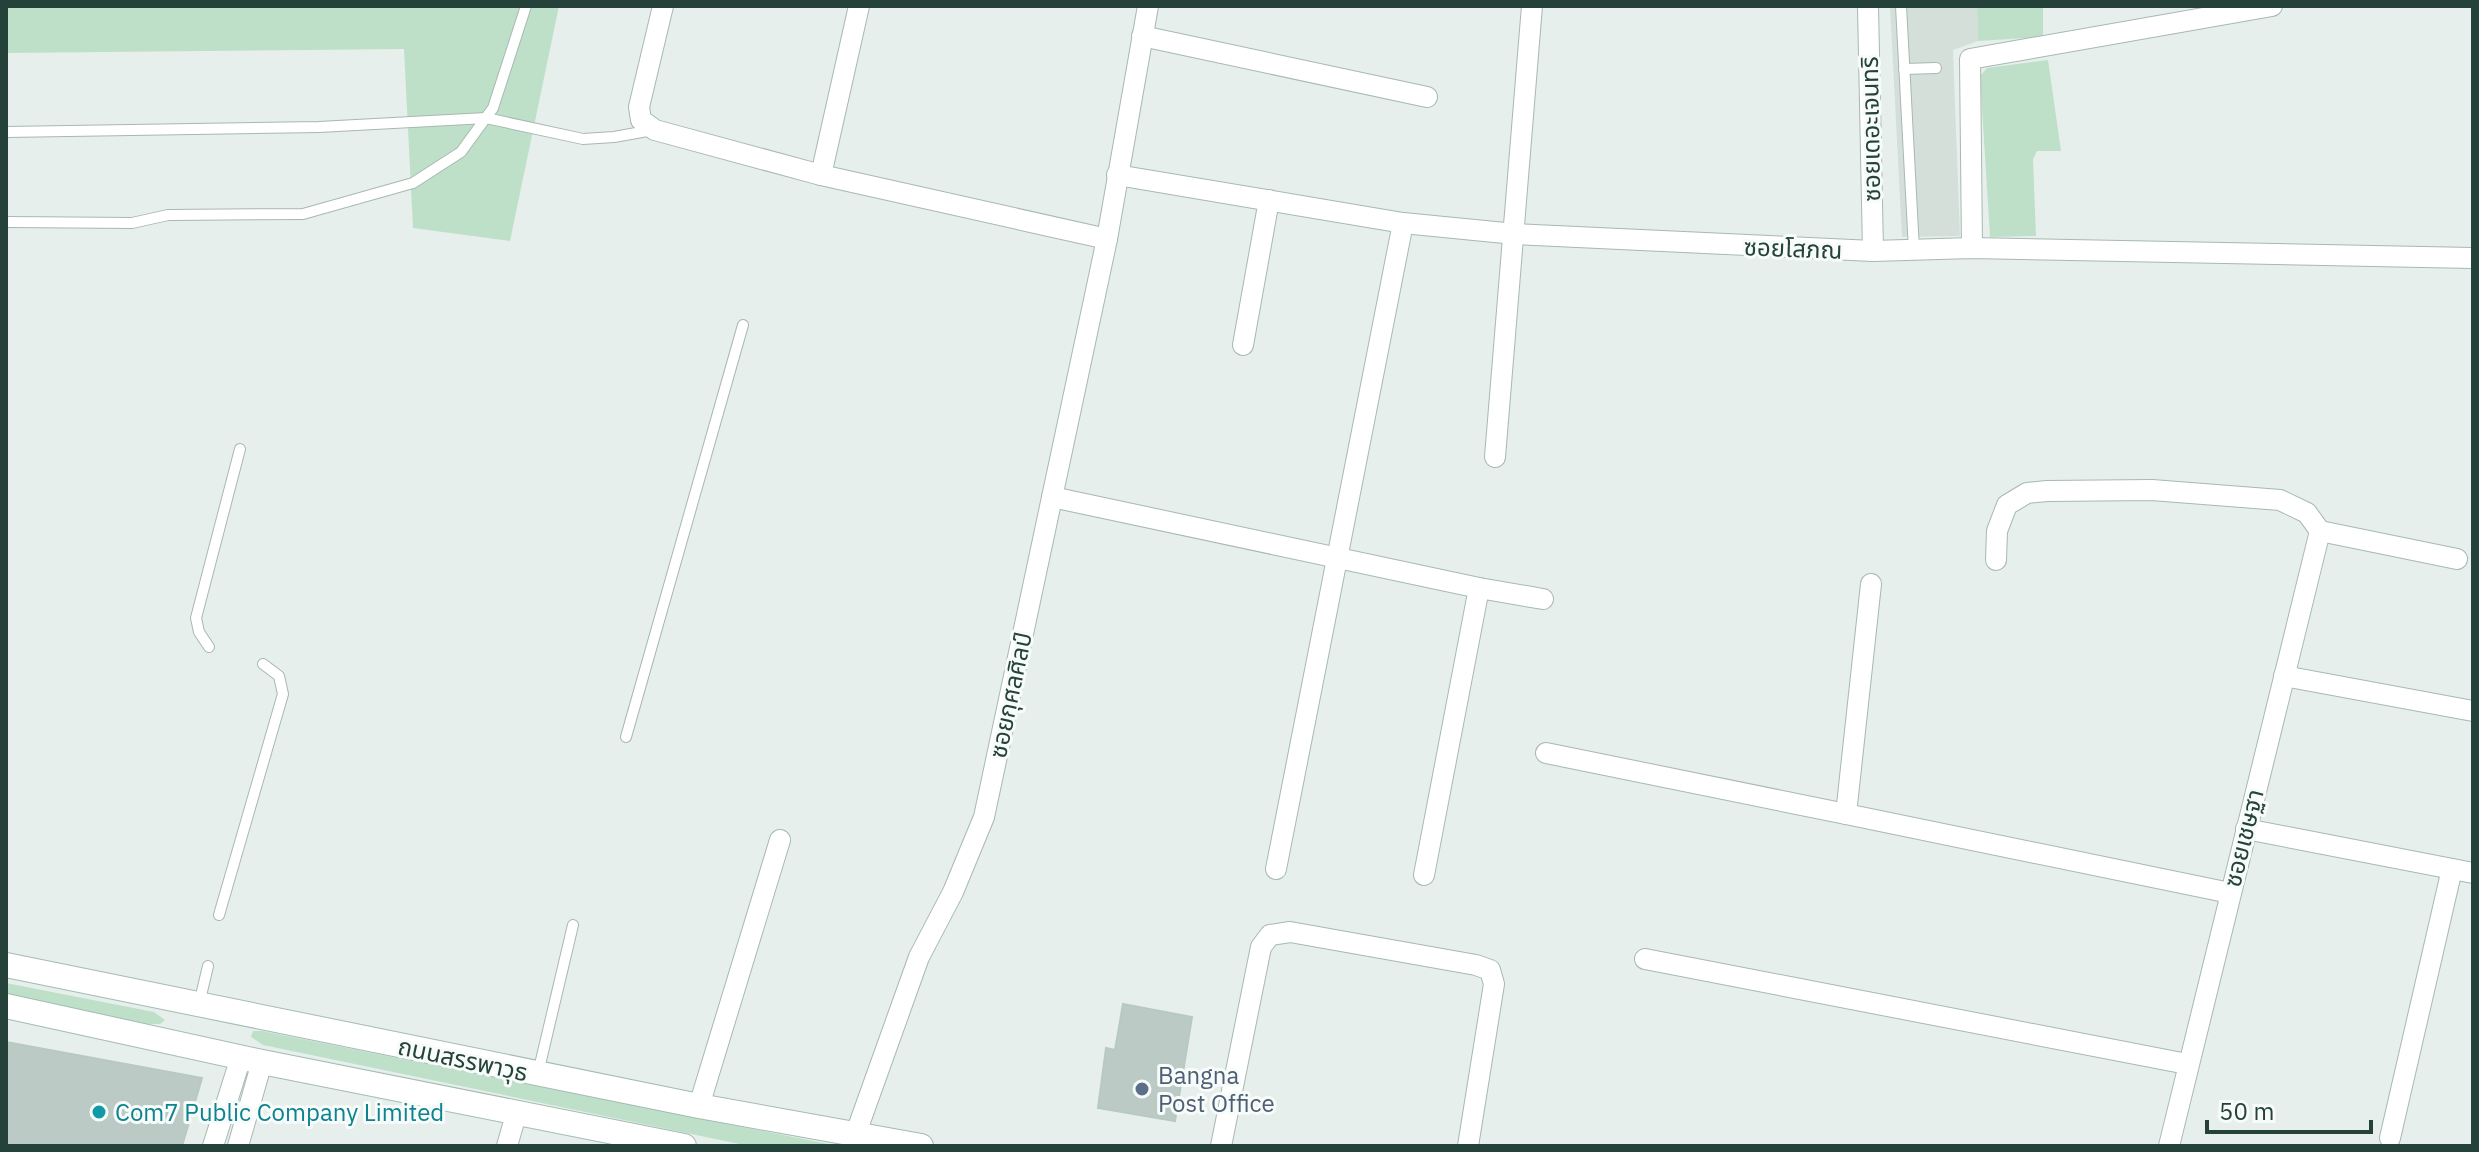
<svg xmlns="http://www.w3.org/2000/svg" width="2479" height="1152" font-family="'IBM Plex Sans','Noto Sans Thai',sans-serif">
	<style>
		.built { fill: #d4dfda }
		.green { fill: #bfe0c8 }
		.building { fill: #bbcac4; stroke: #b8c9c2; stroke-width: 2 }
		.lines { fill: none; stroke-linecap: round; stroke-linejoin: round }
		.lane-casing { stroke: #a8b8b2; stroke-width: 12 }
		.street-casing { stroke: #a8b8b2; stroke-width: 22 }
		.secondary-casing { stroke: #a4bbb3; stroke-width: 26 }
		.lane { stroke: #fff; stroke-width: 10 }
		.street { stroke: #fff; stroke-width: 20 }
		.secondary { stroke: #fff; stroke-width: 24 }
		.service-dot { fill: #5c6f8a; stroke: #f7fbf9; stroke-width: 3 }
		.culture-dot { fill: #0f9aa8; stroke: #f7fbf9; stroke-width: 3 }
		.labels { text-anchor: middle; dominant-baseline: central; stroke-width: 6; stroke-linejoin: round; paint-order: stroke }
		.street-label { font-size: 24px; fill: #24423a; stroke: #f7fbf9 }
		.service-label { font-size: 24px; fill: #4e5e75; stroke: #f7fbf9; text-anchor: start }
		.culture-label { font-size: 24px; fill: #0d838f; stroke: #f7fbf9; text-anchor: start }
	</style>
	<rect width="100%" height="100%" fill="#e6efeb"/>
	<!-- built -->
	<path class="built" d="M1890,6H1977L1978,41L1953,50L1960,236L1902,237Z"/>
	<!-- green -->
	<g class="green">
		<path d="M6,6H559L510,241L413,228L404,49L6,53Z"/>
		<path d="M1977,6H2043V37L1978,41Z"/>
		<path d="M2048,60L2061,151H2037L2033,159L2036,236L1990,237L1980,76L1987,68Z"/>
		<path d="M6,983L154,1012L165,1020L160,1024H148L6,994Z"/>
		<path d="M253,1031H262L838,1146H749L263,1045L251,1037Z"/>
	</g>
	<!-- building -->
	<g class="building">
		<path d="M1123,1004L1192,1017L1175,1121L1098,1108L1106,1048L1115,1050Z"/>
		<path d="M6,1042L202,1078L182,1146H6Z"/>
	</g>
	<g class="lines">
		<defs>
			<g id="lane">
				<path d="M1901,6L1914,250"/>
				<path d="M1904,69L1936,68"/>
				<path d="M6,132L319,127L486,118L583,139L614,137L653,130"/>
				<path d="M6,222L132,223L168,215L303,214L413,183L461,152L493,108L526,6"/>
				<path d="M209,647L199,632L196,618L240,449"/>
				<path d="M626,737L743,325"/>
				<path d="M219,915L283,694L279,676L263,664"/>
				<path d="M199,1004L208,966"/>
				<path d="M538,1073L573,925"/>
			</g>
			<g id="street">
				<path d="M663,6L639,107L641,120L655,130L821,175L1107,239"/>
				<path d="M1868,6L1873,251"/>
				<path d="M1142,36L1427,97"/>
				<path d="M821,175L859,6"/>
				<path d="M1117,175L1403,223L1515,234L1873,251L1972,248L2473,258"/>
				<path d="M1972,248L1970,59L2272,6"/>
				<path d="M1243,345L1269,200"/>
				<path d="M1495,457L1532,6"/>
				<path d="M1052,497L1479,588L1543,599"/>
				<path d="M1996,560L1997,531L2007,505L2027,493L2047,491L2152,490L2280,500L2307,513L2320,531L2457,559"/>
				<path d="M1871,584L1846,814L2230,893"/>
				<path d="M2284,676L2473,711"/>
				<path d="M1546,753L1846,814"/>
				<path d="M2246,829L2473,873"/>
				<path d="M1276,869L1403,223"/>
				<path d="M1424,875L1479,588"/>
				<path d="M1645,959L2187,1064"/>
				<path d="M699,1106L780,840"/>
				<path d="M856,1133L919,957L953,892L984,817L1107,239L1148,6"/>
				<path d="M2390,1138L2452,869"/>
				<path d="M213,1146L241,1057"/>
				<path d="M238,1146L262,1062"/>
				<path d="M507,1146L517,1111"/>
				<path d="M1221,1146L1261,947L1270,935L1290,932L1476,965L1490,970L1494,984L1468,1146"/>
				<path d="M2169,1146L2320,531"/>
			</g>
			<g id="secondary">
				<path d="M6,965L699,1106L921,1146"/>
				<path d="M6,1006L262,1062L684,1146"/>
			</g>
		</defs>
		<!-- lane casing -->
		<use href="#lane" class="lane-casing"/>
		<!-- street casing -->
		<use href="#street" class="street-casing"/>
		<!-- secondary casing -->
		<use href="#secondary" class="secondary-casing"/>
		<!-- lane -->
		<use href="#lane" class="lane"/>
		<!-- street -->
		<use href="#street" class="street"/>
		<!-- secondary -->
		<use href="#secondary" class="secondary"/>
	</g>
	<!-- markers -->
	<circle class="service-dot" cx="1142" cy="1089" r="8"/>
	<circle class="culture-dot" cx="99" cy="1112" r="8"/>
	<g class="labels">
		<!-- street labels -->
		<g class="street-label">
			<text transform="translate(1870 129) rotate(-91)">ซอยเดอะเจนทริ</text>
			<text transform="translate(1793 248) rotate(2)">ซอยโสภณ</text>
			<text transform="translate(1010 695) rotate(-78)">ซอยกุศลศิลป์</text>
			<text transform="translate(2243 838) rotate(-76)">ซอยเชษฐา</text>
			<text transform="translate(463 1059) rotate(12)">ถนนสรรพาวุธ</text>
		</g>
		<!-- service labels -->
		<g class="service-label">
			<text x="1158" y="1075">Bangna<tspan x="1158" dy="28">Post Office</tspan></text>
		</g>
		<!-- culture labels -->
		<g class="culture-label">
			<text x="115" y="1112">Com7 Public Company Limited</text>
		</g>
	</g>
	<!-- border -->
	<rect width="2479" height="1152" fill="none" stroke="#24423a" stroke-width="16"/>
	<!-- scale -->
	<path d="M2207 1120v12h164v-12" fill="none" stroke="#24423a" stroke-width="4"/>
	<text x="2219" y="1120" font-size="24" fill="#24423a" stroke="#f7fbf9" stroke-width="6" paint-order="stroke">50 m</text>
</svg>
